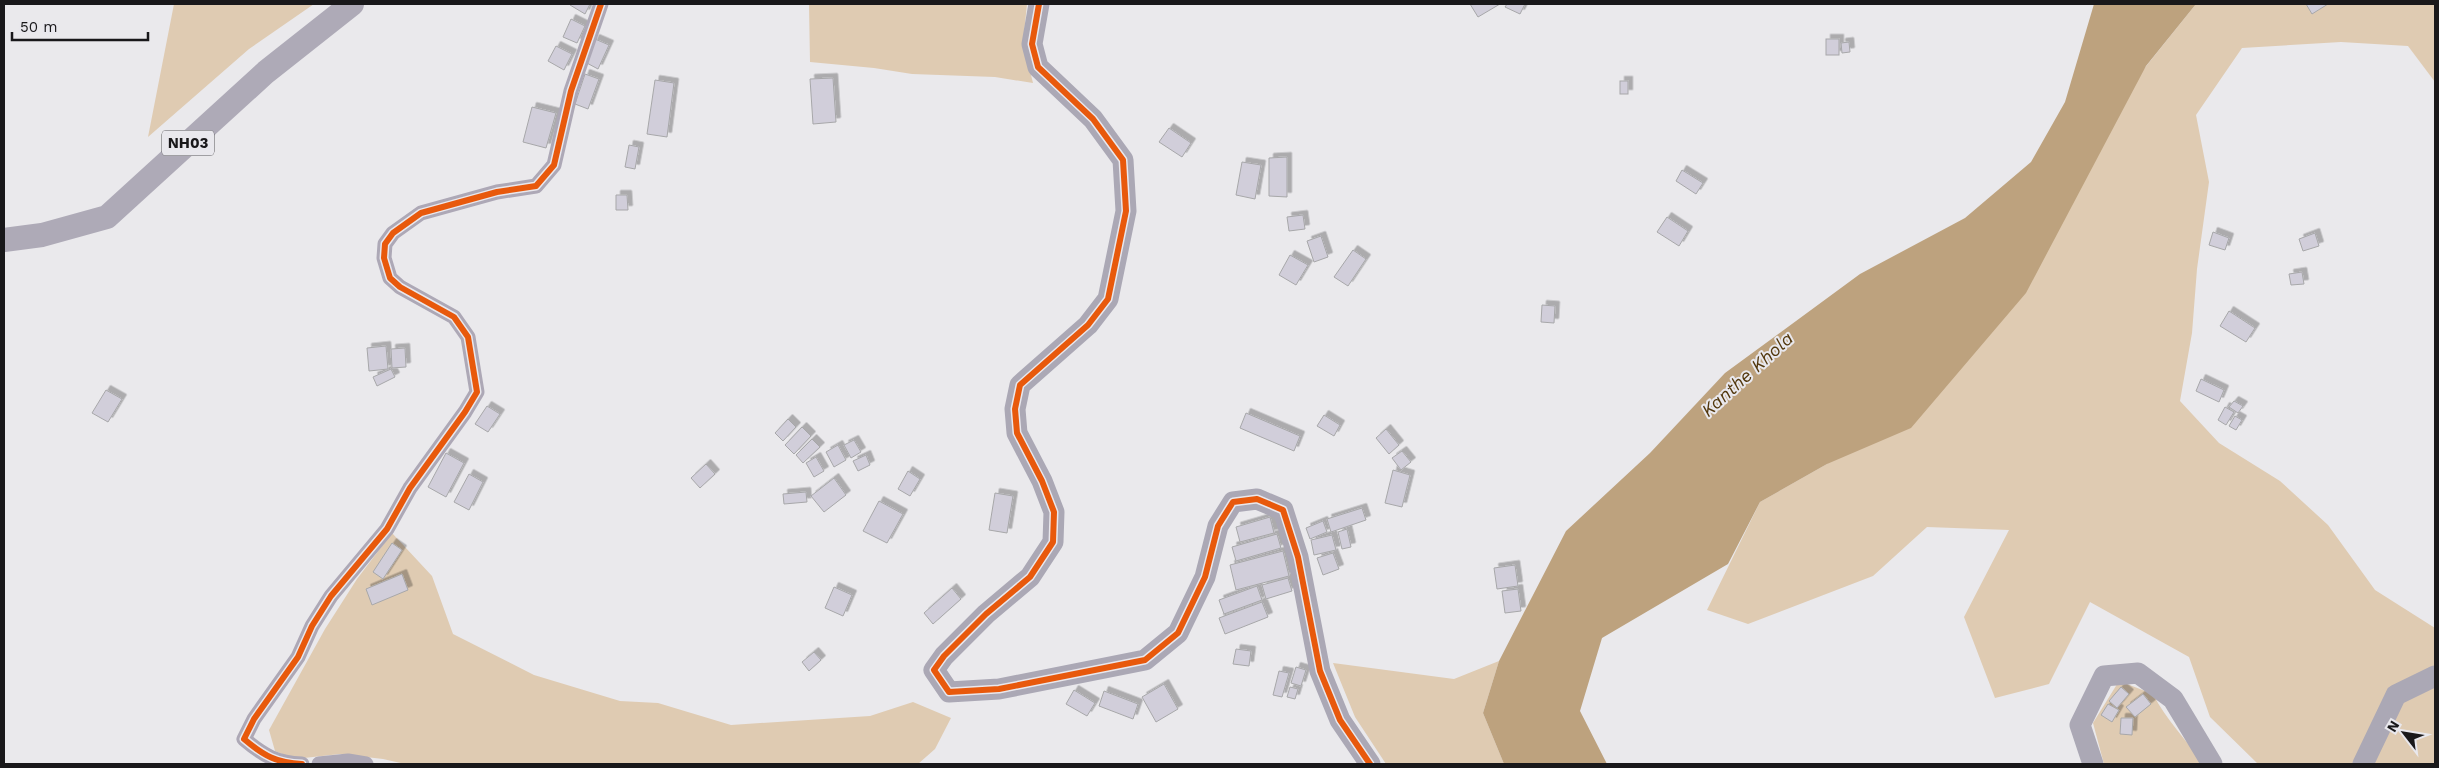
<svg xmlns="http://www.w3.org/2000/svg" width="2439" height="768" font-family="'Work Sans',sans-serif">
	<style>
		.green { fill: #dfcbb2 }
		.water { fill: #bda27e }
		.building { fill: #d1ceda; stroke: #a7a7a9; filter: url(#shadow) }
		.lines { fill: none; stroke-linecap: round; stroke-linejoin: round }
		.street { stroke: #ada8b6; stroke-width: 15 }
		.secondary { stroke: #aba8b5; stroke-width: 21 }
		.primary { stroke: #aeaab7; stroke-width: 24 }
		.cycleway-casing { stroke: #e9e8ed; stroke-width: 9 }
		.cycleway { stroke: #e8590c; stroke-width: 6 }
		.labels { text-anchor: middle; dominant-baseline: central; stroke-width: 4; stroke-linejoin: round; paint-order: stroke }
		.shield { fill: #e9e8ed; stroke: #575659; stroke-width: 1 }
		.shield-label { font-size: 15px; font-weight: bold; fill: #19181a }
		.water-label { font-size: 18px; font-style: italic; fill: #52370c; stroke: #e9e8ed }
	</style>
	<defs>
		<filter id="shadow"><feDropShadow dx="4.5" dy="-4.5" stdDeviation="0" flood-color="#0004"/></filter>
	</defs>
	<rect width="100%" height="100%" fill="#eae9ec"/>
	<!-- green -->
	<g class="green">
		<path d="M174,4H314L249,49L148,137Z"/>
		<path d="M809,4H1027L1023,43L1033,83L995,77L912,74L874,68L810,62Z"/>
		<path d="M2196,4H2435V82L2408,46L2341,42L2242,48L2196,115L2209,182L2197,269L2192,333L2180,401L2219,443L2280,481L2328,525L2375,590L2435,628V764H2258L2210,717L2189,657L2090,602L2049,684L1995,698L1964,617L2009,530L1927,527L1873,576L1748,624L1707,610L1760,502L1827,464Z"/>
		<path d="M392,533L432,576L453,634L534,675L620,701L658,703L731,725L870,716L913,702L951,718L935,749L918,764H405L383,759L340,754L295,759L275,751L269,730L325,629L357,579Z"/>
		<path d="M1499,661L1483,713L1504,764H1386L1355,717L1333,663L1454,679Z"/>
		<path d="M2119,681L2153,694C2166,720 2187,740 2203,764H2104L2093,723Z"/>
	</g>
	<!-- water -->
	<path class="water" d="M2094,4H2196L2146,66L2026,293L1911,428L1827,464L1760,502L1728,564L1602,638L1580,711L1607,764H1504L1483,713L1499,661L1566,531L1650,453L1725,373L1860,274L1965,218L2031,162L2065,102Z"/>
	<!-- building -->
	<g class="building">
		<path d="M571,4H590L585,14L570,5Z"/>
		<path d="M1470,4H1500L1478,17Z"/>
		<path d="M1507,4H1525L1520,14L1505,7Z"/>
		<path d="M2306,4H2328L2312,14Z"/>
		<path d="M571,19L585,26L577,43L563,37Z"/>
		<path d="M595,39L609,45L598,69L585,62Z"/>
		<rect x="1826" y="39" width="13" height="16"/>
		<path d="M1849,42L1850,52L1842,53L1841,43Z"/>
		<path d="M556,46L572,54L564,70L548,61Z"/>
		<path d="M585,74L599,79L588,109L575,104Z"/>
		<path d="M833,78L836,122L813,124L810,79Z"/>
		<path d="M655,80L674,83L667,137L647,134Z"/>
		<rect x="1620" y="81" width="8" height="13"/>
		<path d="M532,107L556,113L546,148L523,142Z"/>
		<path d="M1169,128L1191,143L1182,157L1159,142Z"/>
		<path d="M629,145L639,147L635,169L625,167Z"/>
		<path d="M1287,157V197L1269,196V158Z"/>
		<path d="M1242,162L1261,165L1255,199L1236,195Z"/>
		<path d="M1682,170L1703,183L1696,194L1676,181Z"/>
		<path d="M616,195H627L628,210H616Z"/>
		<path d="M1303,215L1305,229L1289,231L1287,217Z"/>
		<path d="M1667,217L1688,231L1679,246L1657,232Z"/>
		<path d="M2213,232L2229,238L2225,250L2209,245Z"/>
		<path d="M2315,233L2319,246L2303,251L2299,239Z"/>
		<path d="M1321,236L1328,257L1314,262L1307,241Z"/>
		<path d="M1353,250L1366,259L1348,286L1334,277Z"/>
		<path d="M1290,255L1308,265L1296,285L1279,275Z"/>
		<path d="M2302,272L2304,284L2291,285L2289,274Z"/>
		<path d="M1542,305L1555,306L1554,323L1541,322Z"/>
		<path d="M2229,311L2255,328L2246,342L2220,326Z"/>
		<path d="M386,346L388,369L369,371L367,348Z"/>
		<path d="M405,348L406,367L392,368L391,349Z"/>
		<path d="M391,369L395,377L377,386L373,377Z"/>
		<path d="M2201,379L2224,390L2219,402L2196,391Z"/>
		<path d="M106,390L122,399L108,422L92,413Z"/>
		<path d="M2234,401L2243,406L2238,413L2229,407Z"/>
		<path d="M487,406L500,414L488,432L475,424Z"/>
		<path d="M2225,407L2234,412L2226,425L2218,420Z"/>
		<path d="M1246,413L1300,436L1294,451L1240,428Z"/>
		<path d="M1324,415L1340,425L1334,436L1317,426Z"/>
		<path d="M2235,416L2242,420L2236,430L2229,426Z"/>
		<path d="M788,419L796,427L783,441L775,433Z"/>
		<path d="M802,427L811,436L794,454L785,445Z"/>
		<path d="M1386,429L1399,445L1389,454L1376,438Z"/>
		<path d="M812,439L820,447L803,463L796,455Z"/>
		<path d="M854,440L861,452L851,458L844,445Z"/>
		<path d="M838,445L846,460L834,467L826,452Z"/>
		<path d="M1402,451L1411,462L1401,470L1392,458Z"/>
		<path d="M446,453L464,463L446,497L428,487Z"/>
		<path d="M866,455L870,465L858,471L853,461Z"/>
		<path d="M816,457L824,471L814,477L806,463Z"/>
		<path d="M706,464L715,474L700,488L691,478Z"/>
		<path d="M1393,470L1410,475L1402,507L1385,503Z"/>
		<path d="M908,471L920,479L910,496L898,489Z"/>
		<path d="M469,474L483,482L469,510L454,502Z"/>
		<path d="M834,478L846,495L824,512L811,496Z"/>
		<path d="M806,492L807,502L784,504L783,494Z"/>
		<path d="M995,493L1013,496L1007,533L989,530Z"/>
		<path d="M879,501L903,514L887,543L863,531Z"/>
		<path d="M1362,508L1366,520L1331,532L1327,519Z"/>
		<path d="M1270,517L1274,533L1240,542L1236,527Z"/>
		<path d="M1323,521L1327,532L1310,539L1306,528Z"/>
		<path d="M1347,529L1351,547L1342,549L1338,532Z"/>
		<path d="M1277,534L1281,548L1236,561L1232,547Z"/>
		<path d="M1332,535L1336,550L1314,555L1311,540Z"/>
		<path d="M392,543L402,550L383,579L373,572Z"/>
		<path d="M1283,551L1289,576L1236,590L1230,565Z"/>
		<path d="M1333,553L1339,569L1323,575L1317,558Z"/>
		<path d="M1515,565L1518,586L1497,589L1494,568Z"/>
		<path d="M402,574L408,590L372,605L366,589Z"/>
		<path d="M1288,578L1292,591L1266,599L1262,585Z"/>
		<path d="M1257,586L1262,600L1224,614L1219,600Z"/>
		<path d="M834,587L852,595L843,616L825,608Z"/>
		<path d="M952,588L961,599L933,624L924,613Z"/>
		<path d="M1518,589L1521,611L1505,613L1502,591Z"/>
		<path d="M1262,602L1268,617L1225,634L1219,618Z"/>
		<path d="M1236,649L1251,651L1249,666L1233,664Z"/>
		<path d="M814,652L821,660L809,671L802,662Z"/>
		<path d="M1296,667L1306,670L1301,686L1291,683Z"/>
		<path d="M1279,671L1289,673L1282,697L1273,695Z"/>
		<path d="M1164,684L1178,709L1156,722L1142,697Z"/>
		<path d="M1290,687L1298,689L1295,699L1287,697Z"/>
		<path d="M2121,687L2129,694L2117,708L2109,701Z"/>
		<path d="M1074,690L1095,703L1087,716L1066,704Z"/>
		<path d="M1104,691L1138,704L1133,719L1099,706Z"/>
		<path d="M2143,694L2151,704L2135,717L2126,707Z"/>
		<path d="M2108,704L2119,710L2112,722L2101,715Z"/>
		<path d="M2121,718H2133L2132,735L2120,734Z"/>
	</g>
	<g class="lines">
		<!-- street -->
		<g class="street">
			<path d="M302,764C277,763 264,756 244,739L254,719L298,657L312,626L331,596L387,529L410,488L465,412L477,392L468,337L454,317L400,287L390,278L384,258L385,244L393,233L421,213L497,192L536,186L554,165L571,91L601,4"/>
			<path d="M319,764L348,761L366,764"/>
		</g>
		<!-- secondary -->
		<g class="secondary">
			<path d="M1039,4L1032,44L1038,67L1093,119L1123,160L1126,211L1108,299L1088,325L1020,385L1015,409L1017,433L1042,481L1054,512L1053,542L1030,577L986,614L944,656L934,670L949,692L999,689L1145,660L1178,633L1205,577L1218,526L1233,502L1257,499L1283,510L1298,557L1320,671L1340,720L1370,764"/>
			<path d="M2093,764L2080,725L2104,676L2138,673L2173,699L2212,764"/>
			<path d="M2363,764L2396,695L2435,676"/>
		</g>
		<!-- primary -->
		<path class="primary" d="M4,240L42,235L107,217L266,72L352,4"/>
		<defs>
			<g id="cycleway">
				<path d="M1039,4L1032,44L1038,67L1093,119L1123,160L1126,211L1108,299L1088,325L1020,385L1015,409L1017,433L1042,481L1054,512L1053,542L1030,577L986,614L944,656L934,670L949,692L999,689L1145,660L1178,633L1205,577L1218,526L1233,502L1257,499L1283,510L1298,557L1320,671L1340,720L1370,764"/>
				<path d="M302,764C277,763 264,756 244,739L254,719L298,657L312,626L331,596L387,529L410,488L465,412L477,392L468,337L454,317L400,287L390,278L384,258L385,244L393,233L421,213L497,192L536,186L554,165L571,91L601,4"/>
			</g>
		</defs>
		<!-- cycleway casing -->
		<use href="#cycleway" class="cycleway-casing"/>
		<!-- cycleway -->
		<use href="#cycleway" class="cycleway"/>
	</g>
	<g class="labels">
		<!-- shield labels -->
		<rect class="shield" x="162" y="130.5" width="52" height="25" rx="4"/>
		<g class="shield-label">
			<text x="188" y="143">NH03</text>
		</g>
		<!-- water labels -->
		<g class="water-label">
			<text transform="translate(1747 374) rotate(-42)">Kanthe Khola</text>
		</g>
	</g>
	<!-- border -->
	<rect width="2439" height="768" fill="none" stroke="#19181a" stroke-width="10"/>
	<!-- north arrow -->
	<g transform="translate(2404 733) rotate(301)" stroke="#e9e8ed" stroke-width="4" paint-order="stroke">
	<path d="M0-4L9 19L0 12L-9 19Z" fill="#19181a"/>
	<text y="-8" font-size="14" font-weight="bold" text-anchor="middle" fill="#19181a">N</text>
	</g>
	<!-- scale -->
	<path d="M12 32v8h136v-8" fill="none" stroke="#19181a" stroke-width="2.5"/>
	<text x="20" y="32" font-size="15" fill="#19181a" stroke="#e9e8ed" stroke-width="4" paint-order="stroke">50 m</text>
</svg>
